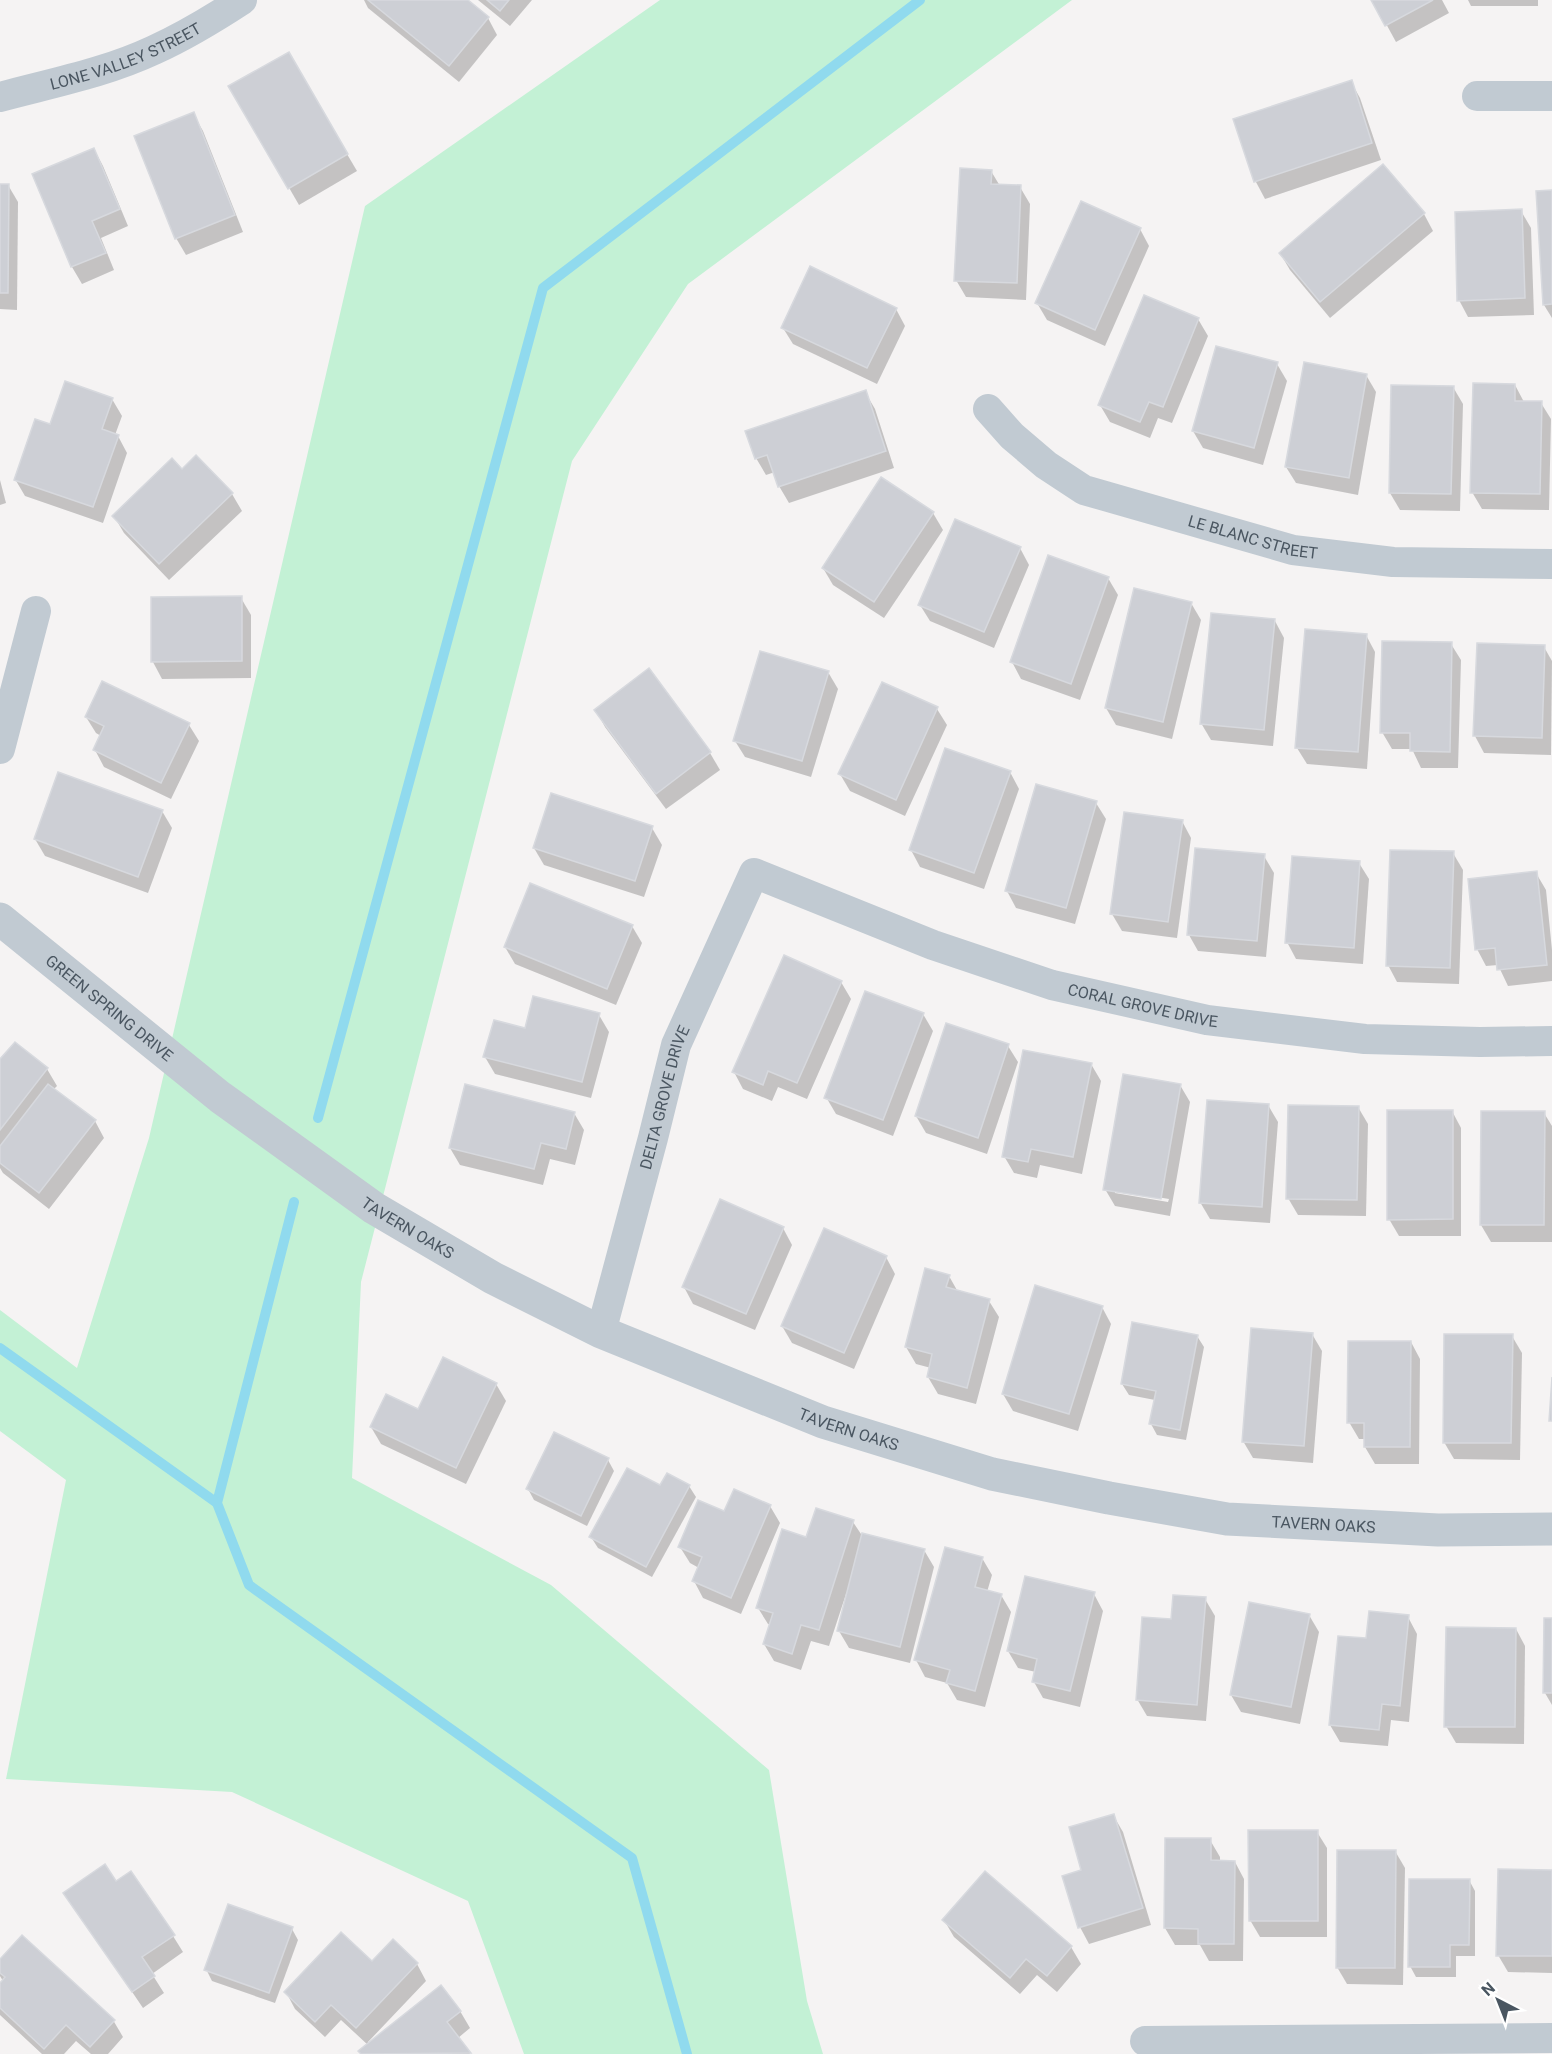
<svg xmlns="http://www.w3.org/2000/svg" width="1552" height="2054" font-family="Roboto,sans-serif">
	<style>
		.green { fill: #c3f1d5 }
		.shadow { fill: #0003; fill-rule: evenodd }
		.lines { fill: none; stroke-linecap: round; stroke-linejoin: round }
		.stream { stroke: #90daee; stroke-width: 10 }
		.building { fill: #cdcfd5; stroke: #d7d9de; stroke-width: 1.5 }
		.minor { stroke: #c1cad2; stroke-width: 30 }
		.tertiary { stroke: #c1cad2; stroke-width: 33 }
		.labels { text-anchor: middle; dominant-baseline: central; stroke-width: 4.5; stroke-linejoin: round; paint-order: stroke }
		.street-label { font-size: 16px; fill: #4a5661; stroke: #fff }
	</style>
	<rect width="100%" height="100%" fill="#f5f3f3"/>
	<!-- green -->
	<path class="green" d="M660,0H1072L688,284L572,461L361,1282L352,1478L551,1585L769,1770L807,2001L823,2054H524L468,1901L232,1792L6,1779L66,1480L0,1431V1310L77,1368L149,1138L365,206Z"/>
	<!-- shadow -->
	<g class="shadow">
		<path d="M364,0H465L488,18L497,35L459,82L368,8Z"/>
		<path d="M478,0H532L510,26Z"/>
		<path d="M1373,0H1442L1449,13L1396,42Z"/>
		<path d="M1468,0H1538V6H1471Z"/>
		<path d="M288,54L357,171L299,205L231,87Z"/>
		<path d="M1351,82L1360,98L1381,160L1265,199L1256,182L1235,120Z"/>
		<path d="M193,114L203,131L243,232L186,255L176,238Z"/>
		<path d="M94,149L103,166L128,226L101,238L114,270L82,284L72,267L34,174Z"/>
		<path d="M991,171L1000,186L1020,187L1030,204L1026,300L966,297L956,280Z"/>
		<path d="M0,185H8L18,202L17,310L0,309Z"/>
		<path d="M1552,192V318L1544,305Z"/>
		<path d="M1521,211L1531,228L1534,315L1468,317L1459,300Z"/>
		<path d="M1424,214L1433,231L1330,318L1290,270L1280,253Z"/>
		<path d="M1140,229L1149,246L1105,346L1047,320L1037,303Z"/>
		<path d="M896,309L905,326L877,384L793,344L783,328Z"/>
		<path d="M1198,319L1208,336L1172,423L1158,418L1150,438L1110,422L1100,405Z"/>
		<path d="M1277,364L1287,381L1263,465L1203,448L1193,431Z"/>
		<path d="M1366,375L1376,392L1358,495L1296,483L1286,467Z"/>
		<path d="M1515,385L1524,402L1541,403L1551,419L1549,510L1482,509L1472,492Z"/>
		<path d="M1453,387L1463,404L1460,511L1400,510L1390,493Z"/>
		<path d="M865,392L875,409L894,468L789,503L779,486L775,472L766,475L756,458Z"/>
		<path d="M112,399L122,416L115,435L118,436L127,453L103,523L25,496L15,479L51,425Z"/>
		<path d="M196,458L232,494L242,511L169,580L124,533L114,516L182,471Z"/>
		<path d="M0,480L6,503L0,505Z"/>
		<path d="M933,513L943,530L884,618L833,585L823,568Z"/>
		<path d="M1020,548L1029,565L994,648L930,621L920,605Z"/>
		<path d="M1108,578L1118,595L1080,700L1021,679L1012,662Z"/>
		<path d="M241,598L251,615V678L162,679L153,662Z"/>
		<path d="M1191,603L1201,620L1172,739L1116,725L1106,708Z"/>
		<path d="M1275,621L1284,638L1273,746L1211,740L1201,723Z"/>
		<path d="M1366,635L1375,652L1367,769L1307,764L1297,748Z"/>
		<path d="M1451,644L1461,660L1458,768H1421L1412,749H1392L1382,732Z"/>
		<path d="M1544,647L1552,661L1551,755L1484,753L1475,736Z"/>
		<path d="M649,670L710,753L720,770L666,809L605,727L596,710Z"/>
		<path d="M828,672L838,689L811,777L745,757L735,741Z"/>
		<path d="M937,709L947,725L905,816L850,791L840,774Z"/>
		<path d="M86,717L189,725L199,741L171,799L104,767L95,750L101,736L96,733Z"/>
		<path d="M1010,772L1019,789L984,889L920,867L911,850Z"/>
		<path d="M1096,803L1106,819L1075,924L1016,908L1007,891Z"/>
		<path d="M162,811L172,828L148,893L45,856L35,839Z"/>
		<path d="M1182,821L1191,838L1177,938L1122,931L1112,914Z"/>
		<path d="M652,828L662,845L644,897L544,865L534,848Z"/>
		<path d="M1453,853L1463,870L1459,984L1397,982L1388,965Z"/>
		<path d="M1264,856L1274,873L1266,957L1198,951L1189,935Z"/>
		<path d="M1359,863L1369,879L1363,964L1296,959L1287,942Z"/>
		<path d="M1536,873L1546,890L1552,950V981L1508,986L1498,965L1486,966L1477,949Z"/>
		<path d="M632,926L642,943L616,1005L515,964L505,947Z"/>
		<path d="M841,982L851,999L807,1099L778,1087L772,1101L743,1089L734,1072Z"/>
		<path d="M923,1014L933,1031L893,1136L836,1114L826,1097Z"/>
		<path d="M599,1015L609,1032L591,1098L495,1074L485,1057L526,1029Z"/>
		<path d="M1008,1046L1018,1062L987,1154L926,1133L916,1116Z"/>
		<path d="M0,1061L47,1069L57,1086L53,1090L95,1121L104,1138L49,1209L3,1173L0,1168Z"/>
		<path d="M1091,1064L1101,1081L1082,1174L1040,1165L1037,1178L1014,1173L1004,1156Z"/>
		<path d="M1180,1085L1190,1102L1170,1216L1115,1206L1105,1189ZM1115,1190L1169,1199L1168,1202L1115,1193Z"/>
		<path d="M1268,1105L1278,1122L1270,1223L1210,1219L1200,1202Z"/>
		<path d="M1358,1107L1368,1124L1366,1216L1298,1215L1288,1198Z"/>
		<path d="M1452,1111L1461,1128V1236H1399L1389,1219Z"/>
		<path d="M574,1113L584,1130L575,1165L550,1159L543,1185L460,1165L450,1148Z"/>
		<path d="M1544,1113L1552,1126V1242H1491L1481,1225Z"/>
		<path d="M783,1228L792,1245L755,1330L693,1304L684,1287Z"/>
		<path d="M886,1257L895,1274L854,1369L792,1343L782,1326Z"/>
		<path d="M949,1276L958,1292L989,1301L999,1317L976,1404L938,1394L928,1377L931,1368L916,1364L906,1347Z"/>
		<path d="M1102,1307L1111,1324L1078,1431L1013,1411L1003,1394Z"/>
		<path d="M1312,1334L1322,1351L1313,1463L1253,1458L1243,1441Z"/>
		<path d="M1197,1336L1204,1347L1186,1440L1157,1435L1151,1424L1155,1400L1129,1395L1122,1384Z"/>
		<path d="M1512,1336L1522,1353L1520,1460L1454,1459L1444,1442Z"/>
		<path d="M1411,1342L1420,1359L1419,1464H1375L1365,1447V1439H1359L1349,1422Z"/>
		<path d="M496,1384L506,1401L466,1484L381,1444L371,1427Z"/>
		<path d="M608,1460L614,1471L587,1526L534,1500L528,1489Z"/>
		<path d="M689,1486L696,1497L652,1577L598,1548L591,1537L661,1487Z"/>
		<path d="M770,1506L780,1523L741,1614L703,1598L694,1581L699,1568L690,1563L680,1547L725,1513Z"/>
		<path d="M853,1522L861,1534L924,1550L934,1567L910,1663L849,1648L839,1631L848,1594H846L829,1646L811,1641L801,1670L774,1661L764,1644L771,1625L768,1624L758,1608Z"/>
		<path d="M982,1558L992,1575L987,1592L1001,1595L1011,1612L985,1707L957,1700L947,1683L925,1677L916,1660Z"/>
		<path d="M1094,1594L1103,1611L1080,1707L1043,1698L1034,1682L1036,1672L1018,1668L1008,1651Z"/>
		<path d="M1205,1599L1215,1616L1206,1721L1147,1716L1137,1699L1173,1621Z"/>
		<path d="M1309,1615L1319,1632L1300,1724L1241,1712L1231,1695Z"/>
		<path d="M1408,1617L1417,1634L1409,1722L1391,1720L1388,1746L1340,1742L1330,1725L1367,1640Z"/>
		<path d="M1552,1620V1705L1545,1693Z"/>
		<path d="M1516,1629L1525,1646L1524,1744L1456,1743L1446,1726Z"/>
		<path d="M1113,1815L1123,1832L1151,1925L1089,1944L1080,1927L1083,1870Z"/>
		<path d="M1317,1832L1327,1848V1937H1260L1250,1920Z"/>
		<path d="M1210,1840L1220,1857V1862H1235L1244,1879L1243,1961H1209L1200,1945H1175L1165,1928Z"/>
		<path d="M1395,1851L1405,1868L1403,1985L1347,1984L1337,1967Z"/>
		<path d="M1552,1872V1973L1508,1972L1498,1955Z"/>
		<path d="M985,1873L1071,1947L1081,1964L1057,1992L1037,1975L1020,1994L954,1937L944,1920Z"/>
		<path d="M1469,1880L1475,1891V1956H1456V1977H1416L1410,1966Z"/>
		<path d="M65,1893L173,1936L183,1952L152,1974L164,1993L143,2008Z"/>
		<path d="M292,1929L298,1940L275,2003L212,1981L206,1969Z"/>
		<path d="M0,1961L113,2020L123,2037L108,2054H91L76,2041L64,2054H42L0,2015V1985L3,1981L0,1976Z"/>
		<path d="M417,1964L426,1981L368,2042L370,2044L460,2011L470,2028L458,2038L470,2054H362L360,2051L368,2045L341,2020L325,2037L295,2009L286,1992Z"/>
	</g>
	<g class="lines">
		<!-- stream -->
		<g class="stream">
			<path d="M318,1118L543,288L920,0"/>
			<path d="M294,1202L217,1503L249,1585L632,1858L687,2054"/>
			<path d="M0,1348L217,1503"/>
		</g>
	</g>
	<!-- building -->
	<g class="building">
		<path d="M368,0H468L489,17L449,66Z"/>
		<path d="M487,0H509L500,11Z"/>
		<path d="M1371,0H1433L1385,26Z"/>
		<path d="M289,52L348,154L288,189L228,86Z"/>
		<path d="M1352,80L1372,143L1254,182L1233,119Z"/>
		<path d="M194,112L235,215L175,239L134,136Z"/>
		<path d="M94,148L120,209L92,221L106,253L71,267L32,174Z"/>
		<path d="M1383,164L1425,213L1320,302L1279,253Z"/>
		<path d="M960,168L992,170L991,184L1021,185L1017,283L954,281Z"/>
		<path d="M0,184H9L8,293H0Z"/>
		<path d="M1552,190V304L1543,305L1536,191Z"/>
		<path d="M1081,201L1141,228L1095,330L1035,303Z"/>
		<path d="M1522,209L1525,298L1457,301L1455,212Z"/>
		<path d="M810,266L897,308L867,368L781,328Z"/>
		<path d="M1144,295L1199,318L1163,407L1149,402L1140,422L1098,405Z"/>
		<path d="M1216,346L1278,362L1254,448L1192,431Z"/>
		<path d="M1304,362L1367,374L1349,478L1285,467Z"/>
		<path d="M65,381L113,398L102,429L119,435L93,507L14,480L35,419L50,424Z"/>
		<path d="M1473,383L1515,384V401H1542L1540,494L1470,493Z"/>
		<path d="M1391,385L1454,386L1451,494L1389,493Z"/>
		<path d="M866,390L886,451L778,487L767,455L755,459L745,431Z"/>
		<path d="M196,455L233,493L159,564L112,516L172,458L182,469Z"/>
		<path d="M881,477L934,512L874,602L822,568Z"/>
		<path d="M955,519L1021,547L984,632L918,605Z"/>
		<path d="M1048,555L1109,577L1071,684L1010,662Z"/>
		<path d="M1134,588L1192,602L1163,722L1105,708Z"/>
		<path d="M242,596V661L151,662V597Z"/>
		<path d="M1211,613L1275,619L1264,730L1200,724Z"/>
		<path d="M1305,629L1367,634L1358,752L1295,748Z"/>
		<path d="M1382,641L1452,642L1450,752L1410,751V733H1380Z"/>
		<path d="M1477,643L1545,645L1542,738L1473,736Z"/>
		<path d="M760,651L829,671L802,761L733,741Z"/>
		<path d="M649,668L711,752L656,794L594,710Z"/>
		<path d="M102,681L190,723L161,783L93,750L104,726L85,717Z"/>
		<path d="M882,682L938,707L896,800L838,774Z"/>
		<path d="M945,748L1011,771L974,873L909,850Z"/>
		<path d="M58,772L163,810L138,877L34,839Z"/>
		<path d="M1036,784L1097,801L1066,908L1005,891Z"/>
		<path d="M551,793L653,826L635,881L533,848Z"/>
		<path d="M1124,812L1183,820L1168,922L1110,914Z"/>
		<path d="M1195,848L1265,854L1257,941L1187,935Z"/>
		<path d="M1390,850L1454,851L1450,968L1386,966Z"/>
		<path d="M1292,856L1360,861L1354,948L1285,943Z"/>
		<path d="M1537,871L1547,965L1497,970L1495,948L1475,950L1468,879Z"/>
		<path d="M530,883L633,925L607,989L504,947Z"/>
		<path d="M784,955L842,981L797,1083L768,1071L763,1085L732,1072Z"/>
		<path d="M865,991L924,1013L883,1120L824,1098Z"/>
		<path d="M533,996L600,1013L582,1082L483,1057L494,1020L525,1028Z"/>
		<path d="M946,1023L1009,1044L978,1138L915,1116Z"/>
		<path d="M15,1042L48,1068L0,1130V1059Z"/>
		<path d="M1023,1050L1092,1063L1073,1157L1031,1149L1028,1162L1002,1157Z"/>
		<path d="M1123,1074L1181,1084L1161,1199L1103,1190Z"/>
		<path d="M48,1084L96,1120L39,1193L0,1163V1146Z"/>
		<path d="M465,1084L575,1112L566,1149L541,1143L534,1169L449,1148Z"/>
		<path d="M1207,1100L1269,1104L1262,1207L1199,1203Z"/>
		<path d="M1288,1105L1359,1106L1357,1200L1286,1199Z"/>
		<path d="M1387,1110H1453V1219L1387,1220Z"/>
		<path d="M1481,1111H1545L1544,1225H1480Z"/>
		<path d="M720,1199L784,1227L746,1314L682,1287Z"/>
		<path d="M824,1228L887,1256L844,1353L781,1326Z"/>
		<path d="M925,1268L950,1275L946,1287L990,1299L967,1388L927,1377L932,1354L905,1347Z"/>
		<path d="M1035,1285L1103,1306L1069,1414L1002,1394Z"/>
		<path d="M1132,1322L1198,1335L1180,1430L1149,1424L1156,1391L1121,1384Z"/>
		<path d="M1251,1328L1313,1333L1304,1446L1242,1442Z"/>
		<path d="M1444,1334H1513L1511,1443H1443Z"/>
		<path d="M1348,1341H1411L1410,1447H1364V1423H1347Z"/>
		<path d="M443,1357L497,1383L456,1468L370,1427L386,1394L418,1409Z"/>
		<path d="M1552,1377V1421H1549Z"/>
		<path d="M554,1432L609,1458L581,1516L526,1489Z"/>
		<path d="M627,1468L660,1485L667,1473L690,1485L646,1567L589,1537Z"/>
		<path d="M734,1489L771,1505L731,1598L692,1581L702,1557L678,1547L698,1500L724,1511Z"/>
		<path d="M816,1508L854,1520L819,1630L801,1625L792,1654L763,1644L773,1613L756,1608L782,1529L806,1537Z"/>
		<path d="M862,1533L925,1549L900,1647L837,1631Z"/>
		<path d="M945,1547L983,1557L975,1587L1002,1594L975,1691L946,1683L950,1670L914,1660Z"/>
		<path d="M1025,1576L1095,1592L1070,1691L1032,1682L1037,1659L1007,1651Z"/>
		<path d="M1173,1595L1206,1597L1197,1705L1136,1700L1142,1617L1171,1619Z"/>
		<path d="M1249,1602L1310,1614L1291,1707L1230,1695Z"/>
		<path d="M1369,1611L1409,1615L1400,1706L1382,1704L1379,1730L1329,1725L1338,1636L1366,1638Z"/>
		<path d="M1544,1618H1552V1693H1543Z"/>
		<path d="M1446,1627L1516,1628L1515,1727H1444Z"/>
		<path d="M1114,1814L1143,1908L1078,1928L1062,1876L1081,1870L1069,1827Z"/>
		<path d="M1248,1830H1318V1921H1249Z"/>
		<path d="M1165,1838H1211V1860L1235,1861L1234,1944H1198V1929L1164,1928Z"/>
		<path d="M1337,1850H1396L1395,1968H1336Z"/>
		<path d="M105,1864L116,1881L131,1871L175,1935L142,1957L155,1976L132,1992L63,1893Z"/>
		<path d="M1498,1869L1552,1870V1956H1496Z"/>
		<path d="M985,1871L1072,1946L1047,1976L1026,1959L1010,1978L942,1920Z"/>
		<path d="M1409,1879H1470L1469,1945H1450V1967H1408Z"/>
		<path d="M228,1904L293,1927L269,1993L204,1970Z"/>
		<path d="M341,1932L372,1961L393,1939L418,1963L356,2028L331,2005L315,2022L284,1992Z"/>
		<path d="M22,1935L115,2020L90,2047L66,2025L44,2049L0,2008V1983L5,1977L0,1973V1959Z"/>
		<path d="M441,1985L461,2011L447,2022L471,2053L361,2054L358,2051Z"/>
	</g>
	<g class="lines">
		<!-- minor -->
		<g class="minor">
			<path d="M1477,96H1552"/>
			<path id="s1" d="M0,97C52,83 105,73 154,50C185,36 213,19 242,0"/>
			<path id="s2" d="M988,409L1012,436L1046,465L1084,490L1293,550L1393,562L1552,564"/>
			<path d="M0,749L36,611"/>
			<path id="s3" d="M601,1332L653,1138L676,1045L754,873L933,945L1052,985L1207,1020L1365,1039L1480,1042L1552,1041"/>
			<path d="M1145,2041L1552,2038"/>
		</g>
		<!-- tertiary -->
		<path class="tertiary" id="s4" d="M0,919L220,1097L374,1208L493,1278L601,1332L823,1422L992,1474L1109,1498L1227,1519L1438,1530L1552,1529"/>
	</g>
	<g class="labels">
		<!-- street labels -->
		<g class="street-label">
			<text stroke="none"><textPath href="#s1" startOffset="132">LONE VALLEY STREET</textPath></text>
			<text stroke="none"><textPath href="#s2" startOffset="302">LE BLANC STREET</textPath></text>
			<text stroke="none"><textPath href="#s3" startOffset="897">CORAL GROVE DRIVE</textPath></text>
			<text stroke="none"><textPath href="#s4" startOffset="141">GREEN SPRING DRIVE</textPath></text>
			<text stroke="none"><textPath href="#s3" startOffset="243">DELTA GROVE DRIVE</textPath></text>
			<text stroke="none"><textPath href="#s4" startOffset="512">TAVERN OAKS</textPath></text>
			<text stroke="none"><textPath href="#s4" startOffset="998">TAVERN OAKS</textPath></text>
			<text stroke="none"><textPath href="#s4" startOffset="1484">TAVERN OAKS</textPath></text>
		</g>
	</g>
	<!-- north arrow -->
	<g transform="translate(1498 2000) rotate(318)" stroke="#ffffff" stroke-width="4.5" paint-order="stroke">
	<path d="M0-4.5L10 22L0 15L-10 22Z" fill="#4a5661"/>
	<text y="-9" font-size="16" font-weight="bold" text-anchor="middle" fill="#4a5661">N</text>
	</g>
</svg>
